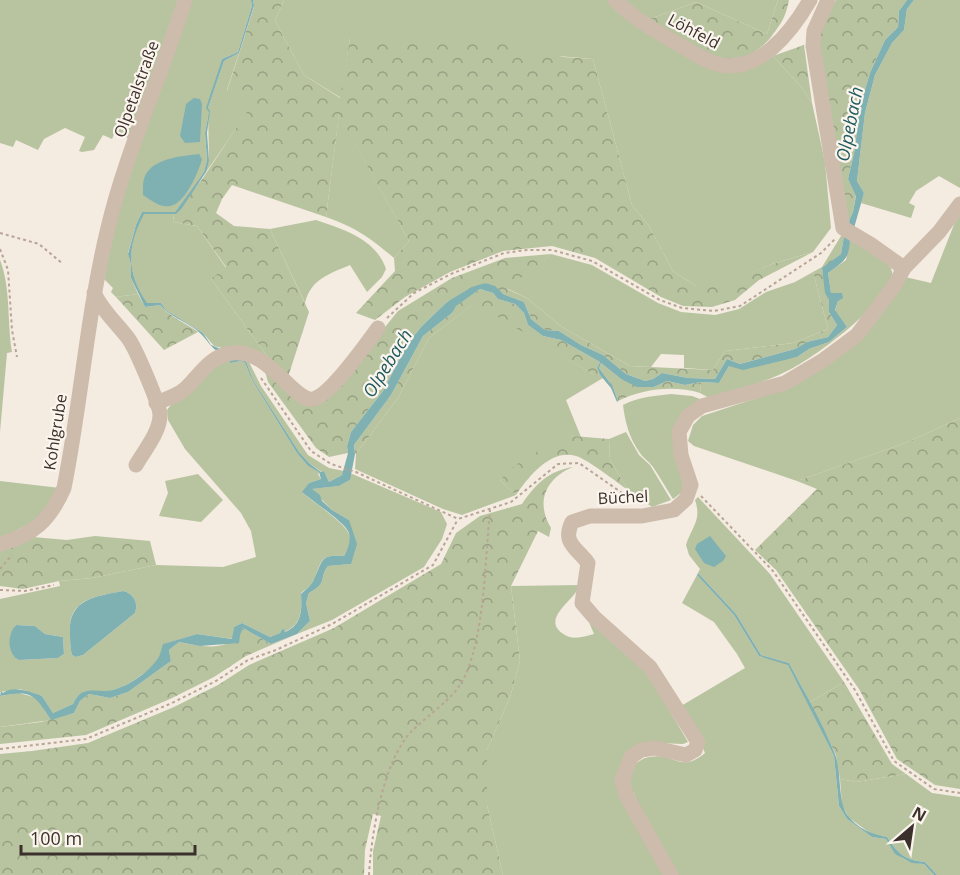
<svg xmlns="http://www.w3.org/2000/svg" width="960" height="875" font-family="'Open Sans',sans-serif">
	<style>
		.green { fill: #b8c4a0; fill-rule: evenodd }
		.forest { fill: url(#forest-crowns) }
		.water { fill: #7fb0b2 }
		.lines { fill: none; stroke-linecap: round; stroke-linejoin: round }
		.path { stroke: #b9a596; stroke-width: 2; stroke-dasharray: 3 3; stroke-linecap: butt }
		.minor { stroke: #cdbbac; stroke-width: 15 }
		.labels { text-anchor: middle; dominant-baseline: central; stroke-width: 4.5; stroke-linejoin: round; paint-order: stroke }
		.street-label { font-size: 16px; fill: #3b302b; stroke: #fbf5ee }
		.water-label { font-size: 18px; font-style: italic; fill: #1f5a5e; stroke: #fbf5ee }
	</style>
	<defs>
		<pattern id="forest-crowns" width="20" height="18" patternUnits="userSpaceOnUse" patternTransform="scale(1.5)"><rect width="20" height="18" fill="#b8c4a0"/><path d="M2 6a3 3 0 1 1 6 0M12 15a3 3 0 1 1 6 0" fill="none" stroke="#97a083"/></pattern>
	</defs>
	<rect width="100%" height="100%" fill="#f4ebe1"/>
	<!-- green -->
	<g class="green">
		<path d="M0,0H178L130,139L115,132L112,139L103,135L94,150L82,152L79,151L85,137L65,128L44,139L38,150L16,140L13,147L0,143Z"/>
		<path d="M190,0H251L252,6L238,52L222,59L207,108L209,112L205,133L207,160L204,172L175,212H142L136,225L128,253L131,264V278L138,294L116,297L111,292L113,288L103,278L123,191Z"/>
		<path d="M284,0H609L622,15L773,56L802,88L812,103L825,162L831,228L813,252L772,264L719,287L696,286L673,271L649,226L632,205L593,59L350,38L341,98L304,75L275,21Z"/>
		<path d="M621,0H778L767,34L696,2L647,20Z"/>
		<path d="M914,0H960V188L939,176L916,191L909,203L915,206L911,218L861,203L864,193L857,181L865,113L875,75L892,43L904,30L907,9Z"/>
		<path d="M239,53L227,90L256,100L204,175L209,161L208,108L224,61Z"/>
		<path d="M339,114L409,241L394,258C370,238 357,228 326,217Z"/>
		<path d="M143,214H174L173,222L197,226L226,268L211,279L270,360L214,346L203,333L166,310L161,303L147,304C126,273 127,246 143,214Z"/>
		<path d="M960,216V418L908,442L797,481L694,446L688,441L693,425L702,416L769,394L836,353L905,277L931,283L955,222Z"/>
		<path d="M316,220C343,229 376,239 386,269L382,277L367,292L350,265C329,274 311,279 305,303L270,229Z"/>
		<path d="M850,239L890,266C892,271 893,274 891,279C882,307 819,354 793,368C767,382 738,390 711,399L700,393L701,382L719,383L729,366L797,357L809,349L829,342L847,327L835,311L838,301L831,293L828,273L846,260Z"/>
		<path d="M551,254L592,265L658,303L681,312L715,315L739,309L766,292L795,282L813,272L828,329L793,343L725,351L713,370L684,368V355L661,354L651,367L630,366L562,327L527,298L506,288Z"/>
		<path d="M0,260C11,288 7,322 12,352L7,353L0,432Z"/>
		<path d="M476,302L594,375H600L603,378L566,400L581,437L573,436L500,480L516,495L462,515L443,509L355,469L356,454L398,398L429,338Z"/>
		<path d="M237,356L247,358L261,386L308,455L329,468L344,471L342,475L329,482L324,471L322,472L310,464L299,452L253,380L246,361L242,359L230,360L231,363L241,361L245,363L252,380L297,453L308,466L320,472L318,474L321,479L309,483L303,493C313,502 345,523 349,534C352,542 348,549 344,556C320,554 322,560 314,579C312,585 306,589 301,593C302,610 302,625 284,632L283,628L280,633L270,637L242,623L234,627L233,639L197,634L164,644C162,649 160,657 157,661C148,672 122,690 109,691C94,692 80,687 73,704L53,713L42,696L20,689L0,692V599L60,586L59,581L92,578L156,565L223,567L256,557L251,531L241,513L185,449L168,420L167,410L173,402L190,392L210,366ZM123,591C133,593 139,603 135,613L83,655L76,657L72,655C70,648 70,639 70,631C68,599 97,596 123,591ZM16,625L35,626L45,634L63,637L64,654L58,658L19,660C7,655 8,633 16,625Z"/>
		<path d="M671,394L692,396L705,401L684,418V476L682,492L673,499C666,488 660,477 653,467C649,461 643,458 640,453C629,438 625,421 623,405C638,397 654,396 671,394Z"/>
		<path d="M626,432L639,455L650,465L671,500L652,507L628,490L610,460L609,439Z"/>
		<path d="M350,473L441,512L447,524L442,539L424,567L332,620L297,634L310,621L306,603L309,593C329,582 318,579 328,566L351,564L349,520L332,510L311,489L339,486L350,480Z"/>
		<path d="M198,474L223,500L201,522L159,516L168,493L165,481Z"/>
		<path d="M0,481L60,488L39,519L0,539Z"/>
		<path d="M698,497L770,574L844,682L810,702L789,663L761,655L736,614L698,573L700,569L689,555L686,545C692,526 702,521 695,500Z"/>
		<path d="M697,575L734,615L759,656L788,664L834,756L839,806L847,819L872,837L886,839C896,856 904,862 924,864L934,875H674L628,782L636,763C640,761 645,757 650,757C674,752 680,774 705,753L698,736L681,706L745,668L737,654L714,622L682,603Z"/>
		<path d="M580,585C576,599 541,618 562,633C572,641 583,637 594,634L586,615L641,662L688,742L683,744L659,743L620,767L665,875H503L487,805V750L510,697L520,661L511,586Z"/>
		<path d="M19,693L37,698L51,720L0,727V696Z"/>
		<path d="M906,774L932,793L960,797V875H937L925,862C905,860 898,854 887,837L873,835L849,818L842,805L840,779L856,782Z"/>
	</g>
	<!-- forest -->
	<g class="forest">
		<path d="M253,0H284L275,21L304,75L340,98L350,38L467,37L564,57L593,59L632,205L649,226L673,271L696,286H719L772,264L813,252L759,280L735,300L712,307L683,306L661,297L595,258L552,246L503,251L450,272L405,297L375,320L356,313L395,271L394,258L409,241L339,115L326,217L232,185L222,199L216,213L234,226L270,229L309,312L288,377L270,360L211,279L226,267L197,226L173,222L174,214L203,178L255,100L227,91L254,7Z"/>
		<path d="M778,0H789C785,19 782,22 771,37C760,51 741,62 722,60C702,57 666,31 647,20L696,2L767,34Z"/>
		<path d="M836,0H907L899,11L898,27L885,40L870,73L859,110L855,149L848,179L856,195L853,212L848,223L817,38Z"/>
		<path d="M804,45L812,103L802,88L773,56Z"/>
		<path d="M841,236H844L841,254L822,269L829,300V312L837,325L828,337L807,342L795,349L740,364L727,359L715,379L688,378L662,373L653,379L645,381L626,374L603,355L581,345L559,331L545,330L531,319L524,302L503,294L485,283L447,302L422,326L408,343L383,391L351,432L347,446L348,453L329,457L316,448L268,382L264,368L306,405L377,337L398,311L452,278L505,258L551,254L507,289L527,298L562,327L630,366L713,370L725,351L793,343L828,329L813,272L822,267Z"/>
		<path d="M480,289L493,293L498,299L515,304L524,313L528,325L543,336L561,340L600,362L597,368L600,375H594L475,303L429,338L398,398L356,454H355L354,445L391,395L423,336L452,313L455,306Z"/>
		<path d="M138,294L145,307L160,305C170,317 186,323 198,332L164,350L116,297Z"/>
		<path d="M601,363L621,379L654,387L667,381L685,385L701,382L700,393C674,385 642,389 618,401L613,387L599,368Z"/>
		<path d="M960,418V789L935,785L897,759L859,689L776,570L755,550L817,489L797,481L908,442Z"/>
		<path d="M573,436L609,439L610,460L628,490C618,483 587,459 576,456C551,448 528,477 516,495L500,480C522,456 543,449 573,436Z"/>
		<path d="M573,467C546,478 535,502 551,528L549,537L538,531L511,586L520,661L510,697L487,750V805L503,875H373V851L381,816L373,814L365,850L364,875H0V754L32,751L88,743L174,707L218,685L249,665L334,628L441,564L456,533L480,516L522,504C536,484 548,471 573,467Z"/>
		<path d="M95,536L150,541L156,565L92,578L59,581L23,589L0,586V550L33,537L67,540Z"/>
		<path d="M243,628L271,644L297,634L246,656L214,677L170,699L86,735L0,744V727L41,722L74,713L80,701L89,694L110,698L128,692L171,661L169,650L179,642C203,647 230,653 243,628Z"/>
		<path d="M844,682L892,764L906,774L856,782L840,779L836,755L810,702Z"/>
	</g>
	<!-- water -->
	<g class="water">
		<path d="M251,0H253L254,6L239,53L224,61L208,108L210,111L207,133L209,161L206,172L182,208L176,214H144C127,246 126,273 147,303H161L166,310L203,333L211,345L223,350L218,352C211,347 207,340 201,334C189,322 171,318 160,305L145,307L131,278V264L128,254L136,225L142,212H175L204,172L207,160L205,133L209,112L206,108L222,59L238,52L252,6Z"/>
		<path d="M907,0H914L907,9L904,30L892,43L875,75L865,113L857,181L864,193L854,228L848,223L853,212L856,196L848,179L855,149L859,110L870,73L885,40L898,27L899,11Z"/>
		<path d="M194,98L200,99L202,104L200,142L185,143L180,136L186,104Z"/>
		<path d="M199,154L202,159C199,171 185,204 170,206C160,208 151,200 143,195C143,188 142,178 148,171C159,158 182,156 199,154Z"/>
		<path d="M844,236L850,239C849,260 844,261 828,273L831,293H842L843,298L838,301L835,310L847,327L829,342L809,349L797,357L743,370L729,366L719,383L701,382L685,385L667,381L654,387H637L621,379L601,363L599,368L613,387L618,401L617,402L611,388L600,375L597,368L600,362L561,340L543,336L528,325L524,313L515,304L498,299L493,293L480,289L456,306L452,313L423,336L391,395L354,445L355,454L350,480L339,486L312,489L320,495L322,501L332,510L349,520L357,544L351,564L328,566C318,579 329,582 309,593L306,603L310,621L297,634L271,644L243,628L240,635L239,643L200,646L179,642L169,650L171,661L128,692L110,698L89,694L80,701L74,713L51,720C34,694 32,690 0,696L1,691L3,693C14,685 30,692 42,696L53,713L73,704C82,683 98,694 113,690C128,686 147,673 156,661C160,657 161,650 163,644L197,634L232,639L234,627L242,623L270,637L280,633L283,628L285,632C302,625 302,610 301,594C306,589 312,585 314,579C323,560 320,554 344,556C348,549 351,541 349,533C345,522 313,502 302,492L309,483L321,479L319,472L308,466L297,453L252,380L245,363L241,361L231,363L229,361L230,360L242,359L246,361L253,380L299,452L310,464L321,472L324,471L329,482L342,475L348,453L347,446L351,432L383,391L408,343L422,326L447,302L472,287L485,283L495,286L503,294L524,302L531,319L545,330L559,331L581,345L603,355L626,374L645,381L653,379L662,373L688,378L715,379L727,359L740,364L795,349L807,342L828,337L837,325L829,312V300L825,293L822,268L841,254Z"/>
		<path d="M710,536L726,556L723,561L714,567L704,563L695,549L697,544Z"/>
		<path d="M698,573L736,614L761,655L789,663C805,693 822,722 835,754C842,772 837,801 848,816C857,828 873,835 887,837C898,854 905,860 925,862L937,875H934L924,864L912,863L895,854L886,839L872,837L847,819L839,806L834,756L788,665L759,656L734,615L697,575Z"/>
		<path d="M123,591C133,593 139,603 135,613L83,655L76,657L72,655C70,648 70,639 70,632C68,599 97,596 123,591Z"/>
		<path d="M16,625L35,626L45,634L63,637L64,654L58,658L19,660C7,655 7,633 16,625Z"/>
	</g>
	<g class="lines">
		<!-- path -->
		<g class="path">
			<path d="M0,233L39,244L63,264"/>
			<path d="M0,249L8,270L12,330L17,357"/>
			<path d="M387,318L414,293L451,274L504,253L527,250H552L592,261L660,300L682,308L714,311L740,306L821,253L836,238"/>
			<path d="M261,378L311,451L331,464L356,472L458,519L511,502L558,464L579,463L625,495L631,503"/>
			<path d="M701,496L773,571L855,690L894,761L934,789L960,793"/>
			<path d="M0,569L12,555"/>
			<path d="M0,590L25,591L54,585"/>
			<path d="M0,749L86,739L172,703L216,681L248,660L276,650L332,624L433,565L458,519"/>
			<path d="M369,875C371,836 383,761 411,732C428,714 454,700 465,676C485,632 485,559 490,510"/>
		</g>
		<!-- minor -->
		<g class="minor">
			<path d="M615,0C633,18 654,30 676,43C689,50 703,60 717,64C759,75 792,31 810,0"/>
			<path d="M828,0L814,31L813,46L843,228L870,244L904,268"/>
			<path d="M94,293C103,312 116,322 128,338C135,347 160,405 160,415C160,432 144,451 136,465"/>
			<path d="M156,403C166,399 177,396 185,389C200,375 209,356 232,353C269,348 294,403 313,399C331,395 366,344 378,328"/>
			<path d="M0,544C34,535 50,520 64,488C81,403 87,316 107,232C125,153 161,78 185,0"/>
			<path d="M671,875L627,797L622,781L631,757L641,750L655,748L686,755L695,750L698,742L650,667L594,617L582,603L588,563C576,547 562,543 572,522L590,516H642L674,510L686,499L691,485L681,455L679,432L688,416L702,406L785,383L822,361L857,335L894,286L904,268L939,232L960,204"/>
		</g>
	</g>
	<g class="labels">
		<!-- street labels -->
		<g class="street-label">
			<text transform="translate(694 31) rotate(28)">Löhfeld</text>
			<text transform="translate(136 89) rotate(-70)">Olpetalstraße</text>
			<text transform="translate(55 432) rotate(-81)">Kohlgrube</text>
			<text transform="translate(623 497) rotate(-3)">Büchel</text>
		</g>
		<!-- water labels -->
		<g class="water-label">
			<text transform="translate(849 124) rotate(-79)">Olpebach</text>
			<text transform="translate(387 363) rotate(-58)">Olpebach</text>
		</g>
	</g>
	<!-- north arrow -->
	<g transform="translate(912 827) rotate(29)" stroke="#fbf5ee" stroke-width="4.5" paint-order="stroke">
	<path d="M0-4.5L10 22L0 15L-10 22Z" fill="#3b302b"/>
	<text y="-9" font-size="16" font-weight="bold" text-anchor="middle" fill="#3b302b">N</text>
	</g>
	<!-- scale -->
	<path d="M21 845v9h174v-9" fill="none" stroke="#3b302b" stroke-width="3"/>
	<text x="30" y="845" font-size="18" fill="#3b302b" stroke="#fbf5ee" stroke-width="4.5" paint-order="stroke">100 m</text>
</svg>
